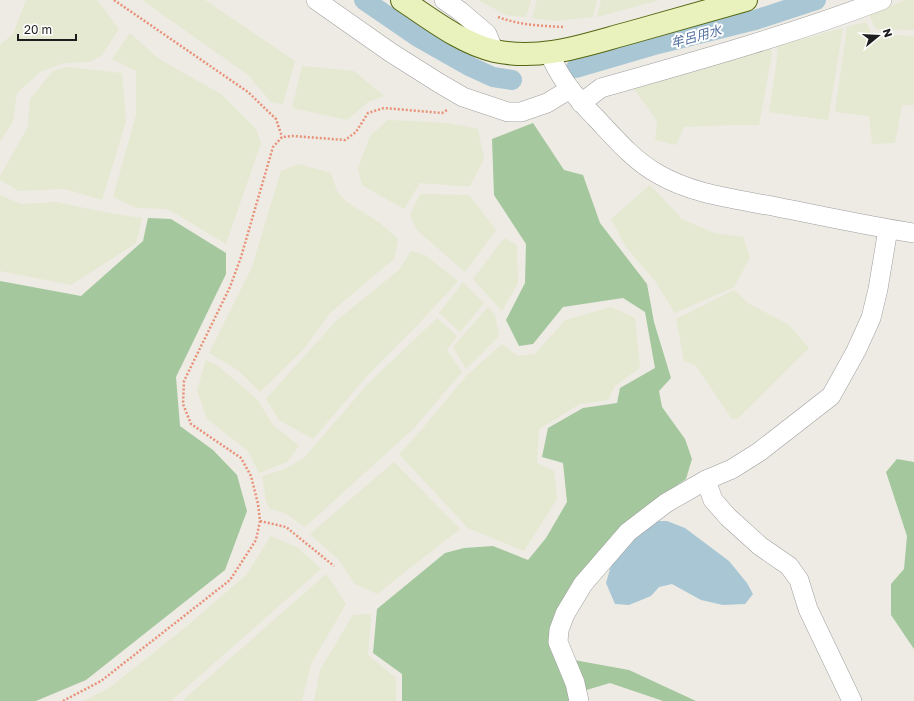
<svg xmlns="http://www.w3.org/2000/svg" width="914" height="701" font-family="'Golos Text','Noto Sans JP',sans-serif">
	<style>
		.farmland { fill: #e5e9d1 }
		.forest { fill: #a5c79d }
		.water { fill: #a9c6d5 }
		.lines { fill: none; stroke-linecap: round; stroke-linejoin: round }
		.canal { stroke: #a9c6d5; stroke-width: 20 }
		.street-casing { stroke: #9e9e9e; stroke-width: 20 }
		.secondary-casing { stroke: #546611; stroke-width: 24 }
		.path { stroke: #e99079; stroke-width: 2.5; stroke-dasharray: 2 2; stroke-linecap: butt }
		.street { stroke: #fff; stroke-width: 19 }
		.secondary { stroke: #e9f1bd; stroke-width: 22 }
		.labels { text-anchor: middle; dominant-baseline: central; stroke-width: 4; stroke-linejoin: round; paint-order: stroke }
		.water-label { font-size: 13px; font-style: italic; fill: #5572a1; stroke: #fff }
	</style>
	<rect width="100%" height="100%" fill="#edebe4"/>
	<!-- farmland -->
	<g class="farmland">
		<path d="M26,0H97L119,29L101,56L90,62L64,63L40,72L17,93L13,121L0,142V45L13,34Z"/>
		<path d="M142,0H205L295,61L283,104L271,102L248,75Z"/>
		<path d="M478,0H531L526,17L506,15Z"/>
		<path d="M537,0H597L593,17L554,21L532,18Z"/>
		<path d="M601,0H660L597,17Z"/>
		<path d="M905,0H914V30L876,29L869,15Z"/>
		<path d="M866,22L872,34L914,36V105H902L895,143L872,144L869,116L835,112L847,27Z"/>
		<path d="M843,28L828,120L769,112L778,52L776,46Z"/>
		<path d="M130,33L159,59L221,94L256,129L261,143L226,244L168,209L136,208L113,197L136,115V71L112,59Z"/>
		<path d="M770,47L772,54L759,125H732L684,127L676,145L655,140L657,121L634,89Z"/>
		<path d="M302,66L354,71L384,96L368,102L347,120L292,108Z"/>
		<path d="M66,67L122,73L126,121L102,200L65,189L19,191L0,180V176L28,127L30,99L53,71Z"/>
		<path d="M388,120L448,123L478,129L484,159L470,186H458L420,183L404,209L362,185L358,168L370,136Z"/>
		<path d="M298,164L331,173L337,191L347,202L380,223L398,239L394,259L330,313L304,349L260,392L239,371L209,353L252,267L281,171Z"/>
		<path d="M650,185L682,219L714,233L743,237L750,258L734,287L675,313L655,281L626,247L611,219Z"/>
		<path d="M420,194L469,195L496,230L465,272L417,230L410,215Z"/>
		<path d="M0,195L21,204L56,202L109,213L142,218L136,243L71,285L0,271Z"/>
		<path d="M504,238L517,245L518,283L502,311L473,279Z"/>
		<path d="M411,251L425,255L458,281L424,318L365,378L313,439L279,420L266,399L336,321L399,270Z"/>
		<path d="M463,282L484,303L460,332L439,313Z"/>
		<path d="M734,290L748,303L789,325L809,348L737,419H732L696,366L684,361L676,319Z"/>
		<path d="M488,307L495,315L499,336L466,369L453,347Z"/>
		<path d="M611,307L635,318L640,368L615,386L608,400L580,404L539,429L537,463L554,471L557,499L524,551L468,528L399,454L417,435L467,375L502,344L518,356L535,354L565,320Z"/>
		<path d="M437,318L457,336L447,350L462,372L413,429L305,527L285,513L270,509L266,501L262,476L285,469L304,458L367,385Z"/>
		<path d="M206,360L218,366L257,399L273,425L299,446L287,462L259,473L248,451L207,419L197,390Z"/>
		<path d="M394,462L460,529L377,594L355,584L338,559L310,534Z"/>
		<path d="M271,536L298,548L321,569L171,701H84L109,688L187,626L246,575Z"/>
		<path d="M326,574L346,604L311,664L302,701H182Z"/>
		<path d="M371,614L368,655L396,678V701H314L320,670L353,615Z"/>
	</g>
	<!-- forest -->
	<g class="forest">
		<path d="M533,123L564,170L583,175L600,223L647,284L654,322L671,378L659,391L662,407L685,439L692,459L686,479L647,506L555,628L574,660L629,670L696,701H663L610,683L583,691L580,701H402V674L373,653L377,609L445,553L464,548L493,546L528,560L546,538L567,502L563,463L542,457L548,428L583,408L617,403L620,388L655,368L645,312L623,298L563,307L533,344L519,346L506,320L525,283L526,244L494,195L492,139Z"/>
		<path d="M148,218L171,219L226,253V274L176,377L180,426L213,450L237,475L247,511L225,570L86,680L36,701H0V281L81,296L143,241Z"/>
		<path d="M897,459L914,462V649L891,615V584L904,569L907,536L886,472Z"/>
	</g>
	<!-- water -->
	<path class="water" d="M654,521H667L685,528L729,561L747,583L753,594L745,604L723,605L701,600L672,584L659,587L651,596L629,605L615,604L606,583L612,562L638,532Z"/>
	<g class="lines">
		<!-- canal -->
		<g class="canal">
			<path d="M364,0L418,37L471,67L493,77L512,80"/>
			<path d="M576,68L658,44L755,20L816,0"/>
		</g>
		<defs>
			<g id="street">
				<path d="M316,0L390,52L439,83L463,97L508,112H521L547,103L570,89"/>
				<path d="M444,0L460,11L487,34L494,51"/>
				<path d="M550,54C559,78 577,99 595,117C615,138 633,160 658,174C694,195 737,199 777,207C823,216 868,226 914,233"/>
				<path d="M581,103L601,88C696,61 790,35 882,0"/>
				<path d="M579,701L575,683L558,642L559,630L565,614L583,584L628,532L666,503L706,480"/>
				<path d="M852,701L808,609L799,580L789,566L760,546L728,517L713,500L706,480L732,469L759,452L831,396L856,351L871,318L878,289L888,229"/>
			</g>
			<path id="secondary" d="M402,0C431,19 461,43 495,51C542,61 584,45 629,33C668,22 707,11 746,0"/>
		</defs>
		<!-- street casing -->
		<use href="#street" class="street-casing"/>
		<!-- secondary casing -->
		<use href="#secondary" class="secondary-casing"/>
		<!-- path -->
		<g class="path">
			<path d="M114,0L248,92L276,119L282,137"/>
			<path d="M498,17C519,25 542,26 564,27"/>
			<path d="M260,521L286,527L334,566"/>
			<path d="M63,701L101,681L230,580L256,540L260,521L258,504L251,476L241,458L191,424L183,404L184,381L230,287L241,257L273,147L282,137L293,136L345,140L356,132L368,113L384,108L442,113L447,110"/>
		</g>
		<!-- street -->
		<use href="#street" class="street"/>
		<!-- secondary -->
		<use href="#secondary" class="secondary"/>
	</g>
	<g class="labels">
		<!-- water labels -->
		<g class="water-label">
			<text transform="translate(696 36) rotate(-15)">牟呂用水</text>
		</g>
	</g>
	<!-- north arrow -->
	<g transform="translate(878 36) rotate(72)" stroke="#ffffff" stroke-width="3" paint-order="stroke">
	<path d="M0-3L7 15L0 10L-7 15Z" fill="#1d1d1d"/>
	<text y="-6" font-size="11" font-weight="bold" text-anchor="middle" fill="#1d1d1d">N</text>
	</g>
	<!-- scale -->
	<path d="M18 34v6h58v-6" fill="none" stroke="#1d1d1d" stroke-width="2"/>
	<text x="24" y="34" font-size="12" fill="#1d1d1d" stroke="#ffffff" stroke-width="3" paint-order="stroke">20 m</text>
</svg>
